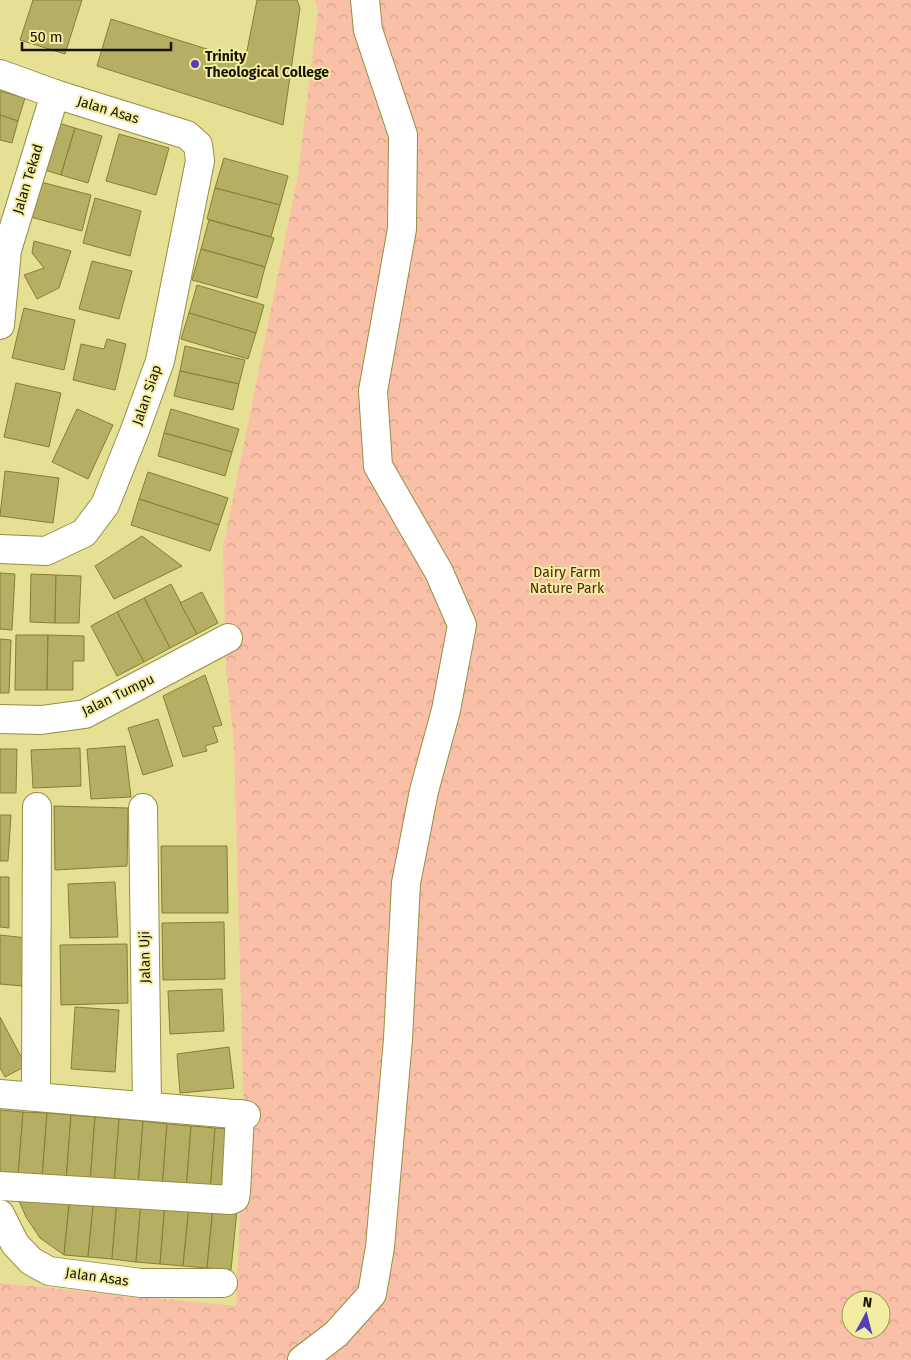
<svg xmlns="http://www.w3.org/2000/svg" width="911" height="1360" font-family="'Fira Sans',sans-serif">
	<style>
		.park { fill: url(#park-crowns); fill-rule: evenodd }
		.building { fill: #b5af64; stroke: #857f33 }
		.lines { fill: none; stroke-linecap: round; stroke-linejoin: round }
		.minor-casing { stroke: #958e44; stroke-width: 30 }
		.minor { stroke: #fff; stroke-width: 28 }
		.poi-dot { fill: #533fb7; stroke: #f3eda1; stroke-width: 2 }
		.labels { text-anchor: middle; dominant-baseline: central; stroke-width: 4; stroke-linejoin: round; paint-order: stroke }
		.poi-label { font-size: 14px; font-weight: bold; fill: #161300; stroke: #f3eda1; text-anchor: start }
		.street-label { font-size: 14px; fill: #161300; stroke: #f3eda1 }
		.park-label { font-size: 14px; fill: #522712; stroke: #f3eda1 }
	</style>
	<defs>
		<pattern id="park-crowns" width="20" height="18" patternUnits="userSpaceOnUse" patternTransform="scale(1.25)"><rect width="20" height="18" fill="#f9c0a7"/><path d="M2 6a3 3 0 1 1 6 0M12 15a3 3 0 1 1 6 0" fill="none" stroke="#d5a48e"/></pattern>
	</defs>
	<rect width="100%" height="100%" fill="#e6e094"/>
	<!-- park -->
	<path class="park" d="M315,0H911V1360H0V1283L236,1306L244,1118L234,744L226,669L223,548L298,175L318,10ZM851,1300H881V1330H851Z"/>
	<!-- building -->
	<g class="building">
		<path d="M33,0H82L65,54L20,40Z"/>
		<path d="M257,0H297L300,8L283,125L97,66L111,19L245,61Z"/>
		<path d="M0,91L25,98L18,121L0,115Z"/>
		<path d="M0,115L18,121L12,143L0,140Z"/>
		<path d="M52,121L75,128L61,175L38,168Z"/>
		<path d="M75,128L102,136L88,183L61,175Z"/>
		<path d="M119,134L169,148L156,195L106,181Z"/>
		<path d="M224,158L288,176L280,205L215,188Z"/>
		<path d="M37,181L91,195L82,231L27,216Z"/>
		<path d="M215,188L280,205L271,237L207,219Z"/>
		<path d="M95,198L141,211L130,256L83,243Z"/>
		<path d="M209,220L274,238L265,267L201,249Z"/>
		<path d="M34,241L71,251L59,288L37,299L24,275L44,268L32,253Z"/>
		<path d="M201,249L265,267L257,298L192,280Z"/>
		<path d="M92,261L132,271L119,319L79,309Z"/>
		<path d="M197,285L264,305L256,333L189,313Z"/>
		<path d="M24,308L75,320L64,370L12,358Z"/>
		<path d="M189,313L256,333L248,359L181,339Z"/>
		<path d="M107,339L126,344L115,390L73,380L81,344L104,349Z"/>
		<path d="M185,346L245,360L239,384L180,371Z"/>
		<path d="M180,371L239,384L233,410L174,396Z"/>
		<path d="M16,383L61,393L49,447L4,437Z"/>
		<path d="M77,409L113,425L88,479L52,462Z"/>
		<path d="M171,409L239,429L232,452L164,433Z"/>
		<path d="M164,433L232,452L225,476L158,456Z"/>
		<path d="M5,471L59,478L53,523L0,516Z"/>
		<path d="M148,472L228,498L219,525L139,499Z"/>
		<path d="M139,499L219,525L210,551L131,525Z"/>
		<path d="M142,536L182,566L114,599L95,566Z"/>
		<path d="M0,573L15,574L12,630L0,629Z"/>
		<path d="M31,574L56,575L55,623L30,622Z"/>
		<path d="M56,575L81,576L79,623H55Z"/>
		<path d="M171,584L197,634L170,648L144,598Z"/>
		<path d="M202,592L218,623L197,634L180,603Z"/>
		<path d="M144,598L170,648L144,662L117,612Z"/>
		<path d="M117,612L144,662L117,676L91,626Z"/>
		<path d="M16,635H48L47,690H15Z"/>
		<path d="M48,635L84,636V661H73V690H47Z"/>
		<path d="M0,639L11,640L9,693H0Z"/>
		<path d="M205,675L222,725L213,727L218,742L205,746L207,751L183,757L163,696Z"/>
		<path d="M158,719L173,766L143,775L128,728Z"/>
		<path d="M125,746L131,797L91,799L87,749Z"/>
		<path d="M80,748L81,786L33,788L31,750Z"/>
		<path d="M0,749H17L16,793H0Z"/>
		<path d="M54,806L128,808L127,866L55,870Z"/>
		<path d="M0,815H11L8,861H0Z"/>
		<path d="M161,846H227L228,913H162Z"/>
		<path d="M0,877H9V928L0,927Z"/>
		<path d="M115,882L118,937L70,938L68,884Z"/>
		<path d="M224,922L225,979L163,980L162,923Z"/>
		<path d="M0,935L27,938L22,986L0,984Z"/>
		<path d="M127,944L128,1003L61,1005L60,945Z"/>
		<path d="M222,989L224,1031L170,1034L168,991Z"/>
		<path d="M75,1007L119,1010L115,1072L71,1069Z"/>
		<path d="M0,1017L26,1066L5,1077L0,1068Z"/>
		<path d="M229,1047L234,1088L180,1093L177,1054Z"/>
		<path d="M0,1110L23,1112L18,1177L0,1175Z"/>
		<path d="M23,1112L47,1113L42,1179L18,1177Z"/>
		<path d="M47,1113L71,1115L66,1181L42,1179Z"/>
		<path d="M71,1115L95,1117L90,1183L66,1181Z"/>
		<path d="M95,1117L119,1119L114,1185L90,1183Z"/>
		<path d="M119,1119L143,1121L138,1187L114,1185Z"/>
		<path d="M143,1121L167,1124L162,1189L138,1187Z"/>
		<path d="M167,1124L191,1126L186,1191L162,1189Z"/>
		<path d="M191,1126L215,1128L210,1193L186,1191Z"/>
		<path d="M215,1128L239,1129L234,1195L210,1193Z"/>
		<path d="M14,1189L70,1195L64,1255L40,1238L26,1217Z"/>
		<path d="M70,1195L94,1197L88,1257L64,1255Z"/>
		<path d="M94,1197L117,1199L112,1259L88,1257Z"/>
		<path d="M117,1199L141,1201L136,1262L112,1259Z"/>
		<path d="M141,1201L165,1203L160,1264L136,1262Z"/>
		<path d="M165,1203L189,1206L183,1266L160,1264Z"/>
		<path d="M189,1206L213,1208L207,1268L183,1266Z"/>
		<path d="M213,1208L237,1210L231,1270L207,1268Z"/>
	</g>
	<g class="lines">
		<defs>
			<g id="minor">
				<path d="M0,74L55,94L187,135L198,145L200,161L160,361L135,430L105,505L84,533L46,551L0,549"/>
				<path d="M0,325L7,250L55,94"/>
				<path d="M0,719L41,720L85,714L228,638"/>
				<path d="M143,808L147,1106"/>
				<path d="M0,1094L246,1115"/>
				<path d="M36,1096L37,807"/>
				<path d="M0,1186L231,1200L235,1198L236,1192L240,1114"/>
				<path d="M0,1214L15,1244L31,1261L49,1271L141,1283H223"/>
				<path d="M302,1360L336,1334L372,1294L380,1247L398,1039L406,883L424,791L446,710L462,625L439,572L378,466L373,391L402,229L403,135L368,30L365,0"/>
			</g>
		</defs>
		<!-- minor casing -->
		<use href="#minor" class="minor-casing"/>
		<!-- minor -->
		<use href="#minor" class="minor"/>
	</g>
	<!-- markers -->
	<circle class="poi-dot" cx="195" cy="64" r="5"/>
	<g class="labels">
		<!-- poi labels -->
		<g class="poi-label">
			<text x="205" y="56">Trinity<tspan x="205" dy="16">Theological College</tspan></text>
		</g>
		<!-- street labels -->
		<g class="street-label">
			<text transform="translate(108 110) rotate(17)">Jalan Asas</text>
			<text transform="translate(28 179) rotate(-73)">Jalan Tekad</text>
			<text transform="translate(147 395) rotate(-71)">Jalan Siap</text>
			<text transform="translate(118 695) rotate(-26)">Jalan Tumpu</text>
			<text transform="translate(145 957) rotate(-91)">Jalan Uji</text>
			<text transform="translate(97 1277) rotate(8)">Jalan Asas</text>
		</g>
		<!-- park labels -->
		<g class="park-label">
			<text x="567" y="572">Dairy Farm<tspan x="567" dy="16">Nature Park</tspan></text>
		</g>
	</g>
	<!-- north arrow -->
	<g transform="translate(866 1315) rotate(7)"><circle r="24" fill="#f3eda1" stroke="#9b9661"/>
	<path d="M0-4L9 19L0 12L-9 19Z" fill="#533fb7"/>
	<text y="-8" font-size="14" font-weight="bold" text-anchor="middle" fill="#161300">N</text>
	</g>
	<!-- scale -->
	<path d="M22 42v8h149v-8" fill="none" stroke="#161300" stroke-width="2.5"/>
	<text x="30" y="42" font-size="15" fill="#161300" stroke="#f3eda1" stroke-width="4" paint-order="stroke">50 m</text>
</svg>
